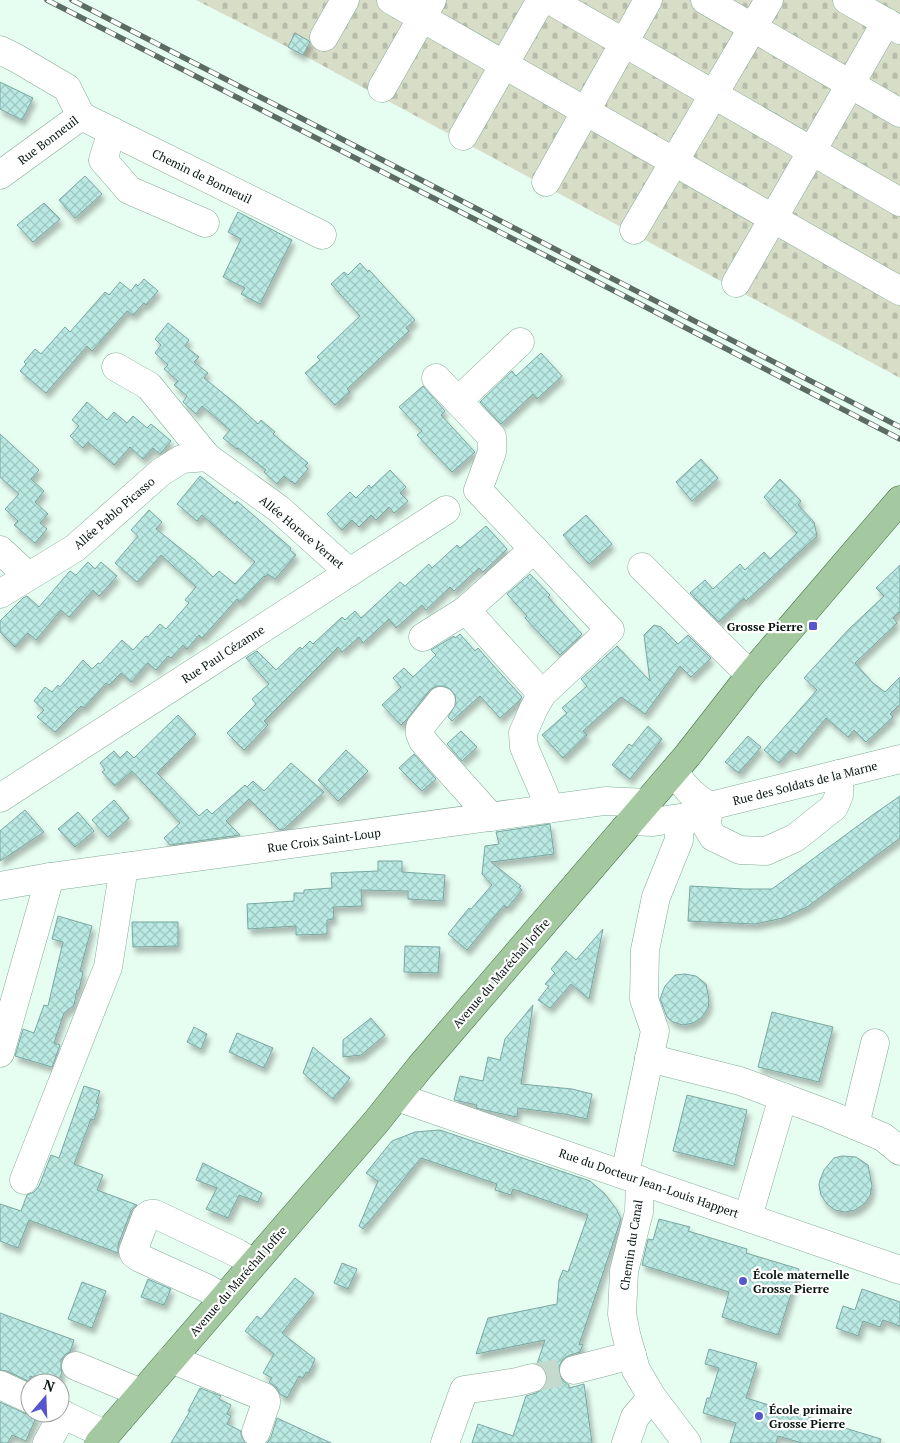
<svg xmlns="http://www.w3.org/2000/svg" width="900" height="1443" font-family="'PT Serif',serif">
	<style>
		.cemetery { fill: url(#cemetery-stones) }
		.building { fill: url(#building-cross-hatch); stroke: #7aa7a1; filter: url(#shadow) }
		.lines { fill: none; stroke-linecap: round; stroke-linejoin: round }
		.minor-tunnel { stroke: #c5dacf; stroke-width: 28; stroke-dasharray: 28 14; stroke-linecap: butt }
		.minor-casing { stroke: #85aa98; stroke-width: 29 }
		.major-casing { stroke: #467243; stroke-width: 29 }
		.minor { stroke: #fff; stroke-width: 28 }
		.major { stroke: #a4c89f; stroke-width: 28 }
		.rail-casing { stroke: #5b6c64; stroke-width: 5.5 }
		.rail { stroke: #fff; stroke-width: 4; stroke-dasharray: 11; stroke-linecap: butt }
		.poi-dot { fill: #5657ce; stroke: #fff; stroke-width: 2 }
		.labels { text-anchor: middle; dominant-baseline: central; stroke-width: 4.5; stroke-linejoin: round; paint-order: stroke }
		.street-label { font-size: 12px; fill: #081610; stroke: #fff }
		.poi-label { font-size: 12px; font-weight: bold; fill: #081610; stroke: #fff; text-anchor: start }
	</style>
	<defs>
		<pattern id="cemetery-stones" width="16" height="16" patternUnits="userSpaceOnUse" patternTransform="scale(1.25)"><rect width="16" height="16" fill="#d7ddc7"/><path d="M2 7V4a2 2 0 0 1 4 0v3zM10 15v-3a2 2 0 0 1 4 0v3z" fill="#b7bdaa"/></pattern>
		<pattern id="building-cross-hatch" width="8" height="8" patternUnits="userSpaceOnUse" patternTransform="scale(1.25)"><rect width="8" height="8" fill="#bae9e3"/><path d="M0 0l8 8M0 8l8-8" fill="none" stroke="#9ec7c2"/></pattern>
		<filter id="shadow"><feDropShadow dx="3" dy="5.5" stdDeviation="2.5" flood-color="#0004"/></filter>
	</defs>
	<rect width="100%" height="100%" fill="#e6fdf1"/>
	<!-- cemetery -->
	<path class="cemetery" d="M196,0H900V378L303,55Z"/>
	<!-- building -->
	<g class="building">
		<path d="M295,33L309,41L310,42L303,55L288,47Z"/>
		<path d="M0,82L33,98L22,120L0,109Z"/>
		<path d="M85,176L102,194L75,218L59,200Z"/>
		<path d="M44,203L60,219L33,242L17,225Z"/>
		<path d="M238,212L292,240L260,304L241,294L245,288L223,277L241,239L228,232Z"/>
		<path d="M360,263L368,272L369,270L415,320L406,328L409,331L347,389L350,392L335,405L305,373L320,360L317,357L360,316L331,284L344,272L348,275Z"/>
		<path d="M144,279L158,291L146,305L144,303L133,315L127,311L92,351L87,346L46,393L20,371L26,364L24,362L35,349L41,354L65,327L70,332L105,292L109,295L120,282L131,291L136,284L138,286Z"/>
		<path d="M168,323L189,340L185,346L199,357L194,362L208,373L204,378L235,403L258,424L261,420L275,432L273,434L308,463L305,466L308,469L295,484L292,481L291,482L284,476L277,484L264,472L266,470L238,448L237,449L223,438L230,430L202,406L196,414L183,402L187,396L174,385L178,381L164,369L168,365L155,353L161,345L155,339Z"/>
		<path d="M541,353L562,376L537,399L533,394L501,424L480,402L512,371L516,376Z"/>
		<path d="M423,386L445,411L441,415L475,452L452,472L417,435L422,431L399,407Z"/>
		<path d="M87,402L107,420L114,412L127,423L133,416L147,428L151,424L171,441L160,454L153,448L143,459L130,447L114,465L88,442L83,448L70,436L79,426L72,420Z"/>
		<path d="M0,434L39,470L31,479L44,491L35,502L48,514L40,523L47,529L35,543L14,525L18,521L5,509L19,494L0,477Z"/>
		<path d="M701,459L718,478L692,501L676,482Z"/>
		<path d="M390,470L406,487L400,493L408,501L394,513L389,507L376,520L371,515L359,527L352,520L342,530L327,514L350,492L356,498L369,485L371,488Z"/>
		<path d="M200,476L235,504L237,501L291,548L290,550L296,555L275,579L268,574L265,577L264,576L240,602L237,599L202,638L199,635L187,649L183,645L171,658L168,656L156,670L148,663L131,682L121,673L109,685L106,683L84,708L81,706L55,732L37,717L44,710L34,701L45,687L52,692L58,685L60,687L83,660L92,669L98,663L100,664L122,640L133,650L146,636L148,637L160,624L166,629L189,603L185,600L196,587L161,555L137,582L115,563L138,536L131,530L149,510L162,522L156,529L195,560L213,577L219,571L235,584L255,562L202,515L197,521L177,504Z"/>
		<path d="M780,479L801,501L798,505L814,522L817,536L746,601L744,598L719,622L690,593L705,580L713,589L740,564L745,570L764,552L770,559L797,533L764,497Z"/>
		<path d="M586,515L612,544L589,564L563,535Z"/>
		<path d="M486,526L507,549L483,572L479,568L454,591L450,587L426,610L422,605L396,628L389,619L363,643L359,637L342,652L338,647L264,721L268,725L244,750L227,733L256,704L252,699L269,684L246,658L257,651L276,670L300,647L302,649L310,641L313,644L342,617L345,620L355,611L361,618L400,582L405,586L429,564L432,568L457,545L460,548Z"/>
		<path d="M88,562L95,569L101,562L117,576L99,596L93,590L69,617L61,610L36,640L28,633L15,647L0,632V621L23,598L27,596L39,607L70,571L76,575Z"/>
		<path d="M900,565V613L899,612L893,618L897,623L855,663L873,683L885,692L900,677V704L890,714L893,717L866,742L854,730L848,737L826,718L796,754L791,750L779,763L764,750L817,690L804,678L848,630L884,596L876,588Z"/>
		<path d="M530,574L550,595L548,597L582,634L560,655L525,618L527,616L507,594Z"/>
		<path d="M654,625L661,627L678,644L688,635L711,658L691,677L680,666L645,714L621,697L583,731L587,735L563,758L542,735L567,713L562,708L587,686L581,679L617,646L650,681L644,635Z"/>
		<path d="M460,634L475,651L478,648L492,664L522,697L520,700L500,718L480,696L452,721L448,717L456,704L455,695L450,689L444,686H436L429,691L407,719L401,725L382,705L401,687L393,678L404,668L413,677L436,655L431,650L454,636L455,638Z"/>
		<path d="M178,715L196,734L157,773L199,816L207,809L212,814L245,785L247,787L253,781L264,791L291,763L324,792L284,829L280,830L249,799L226,821L240,835L170,845L164,838L180,823L132,771L115,786L102,772L105,770L100,763L114,751L120,758L127,751L134,758Z"/>
		<path d="M648,726L662,739L630,779L612,765L629,744L632,746Z"/>
		<path d="M461,731L477,747L462,761L447,744Z"/>
		<path d="M748,736L761,747L739,773L725,762Z"/>
		<path d="M346,750L368,771L338,801L318,780Z"/>
		<path d="M414,754L436,779L422,791L399,768Z"/>
		<path d="M900,796V838L807,907L783,918L755,924L688,921L690,886L744,889H772L874,814Z"/>
		<path d="M114,800L129,818L108,837L92,820Z"/>
		<path d="M25,810L44,832L0,861V831Z"/>
		<path d="M78,812L94,831L75,847L58,829Z"/>
		<path d="M550,824L554,854L491,862L521,886L519,887L522,890L507,908L504,905L467,950L448,934L469,908L471,909L492,885L482,874L485,846L499,844L496,832Z"/>
		<path d="M378,861H402V872L445,875L443,901L408,899V891L361,890L362,906L333,907L334,919L327,920V934L296,935V926L248,929L247,904L294,901V893H304V890L332,888L331,873L378,871Z"/>
		<path d="M58,916L92,926L80,971L83,972L79,990H77L74,1005L64,1013L54,1043L60,1045L52,1067L15,1056L23,1029L34,1033L44,1005L48,1006L63,942L52,939Z"/>
		<path d="M132,922H178V946L133,947Z"/>
		<path d="M603,929L589,999L571,984L550,1008L538,1000L549,986L545,984L555,973L551,969L566,951L576,960Z"/>
		<path d="M405,946L440,947L438,973L404,972Z"/>
		<path d="M685,974L696,976L706,984L709,1000L708,1008L701,1018L693,1023L683,1025L673,1022L667,1017L660,999L665,986L675,975Z"/>
		<path d="M533,1005L521,1084L572,1089L592,1094L587,1119L565,1114L518,1108L517,1117L480,1109L476,1108L477,1105L454,1100L460,1076L483,1081L488,1057L500,1060L505,1039Z"/>
		<path d="M772,1012L833,1027L819,1082L758,1067Z"/>
		<path d="M371,1018L385,1035L361,1055L343,1057V1040Z"/>
		<path d="M194,1027L207,1034L201,1049L187,1042Z"/>
		<path d="M237,1033L273,1048L264,1068L229,1052Z"/>
		<path d="M313,1047L350,1078L333,1099L303,1073Z"/>
		<path d="M84,1086L100,1091L96,1103L99,1104L94,1120L91,1119L74,1164L103,1175L97,1190L137,1205L131,1211L118,1245V1253L29,1220L18,1248L0,1241V1204L21,1211L27,1195L34,1192L39,1186L51,1155L59,1158Z"/>
		<path d="M687,1095L747,1110L734,1166L673,1151Z"/>
		<path d="M440,1130L590,1181L605,1194L617,1210L621,1219L579,1345L583,1344L580,1352L570,1355L563,1359L559,1366V1374L563,1381L569,1385V1388L584,1384L592,1443H472L478,1424L513,1436L526,1396L536,1393L543,1389L547,1382V1374L543,1367L537,1364L545,1340L476,1354L488,1318L557,1304L559,1280L563,1270L568,1272L588,1215L513,1189L511,1195L495,1190L497,1184L421,1158L363,1229L359,1226L378,1181L366,1173L392,1141L415,1132Z"/>
		<path d="M842,1156L856,1157L868,1165L872,1186L870,1196L864,1204L855,1210L845,1212L835,1210L827,1204L821,1195L819,1185L820,1180L824,1170L834,1158Z"/>
		<path d="M203,1163L262,1193L258,1202L239,1195L228,1218L206,1209L217,1188L196,1180Z"/>
		<path d="M659,1219L690,1227L688,1231L747,1249L746,1253L799,1269L778,1335L722,1317L729,1292L642,1265L648,1239L653,1240Z"/>
		<path d="M342,1263L357,1269L348,1289L334,1283Z"/>
		<path d="M295,1278L314,1293L282,1333L315,1359L309,1373L306,1372L303,1378L299,1376L287,1398L280,1394L277,1388L269,1382L272,1378L263,1373L274,1354L245,1331L257,1316L261,1319Z"/>
		<path d="M148,1279L171,1289L164,1305L141,1297Z"/>
		<path d="M82,1282L106,1291L92,1328L68,1319Z"/>
		<path d="M862,1289L900,1302V1326L883,1320L880,1327L863,1321L858,1336L836,1328L843,1306L855,1310Z"/>
		<path d="M0,1313L74,1340L70,1352L66,1354L61,1360V1368L62,1372L58,1383H49L30,1376V1382L7,1371L0,1370Z"/>
		<path d="M709,1349L757,1363L746,1398L881,1439L880,1443H802L778,1436L776,1443H730L736,1423L703,1413L707,1398H710L719,1368L705,1364Z"/>
		<path d="M200,1388L221,1396L219,1399L231,1405L227,1414L231,1416L227,1424L241,1431V1435L245,1443H171L190,1411H188Z"/>
		<path d="M0,1402L24,1413L31,1415L38,1413L26,1441L12,1435L8,1443H0Z"/>
		<path d="M277,1418L331,1443H267L271,1437Z"/>
	</g>
	<g class="lines">
		<!-- minor-tunnel -->
		<path class="minor-tunnel" d="M532,1378L574,1370"/>
		<defs>
			<g id="minor">
				<path d="M391,0L900,291"/>
				<path d="M550,0L900,202"/>
				<path d="M705,0L900,113"/>
				<path d="M847,0L900,30"/>
				<path d="M324,37L345,0"/>
				<path d="M0,50L16,58L67,88L81,116"/>
				<path d="M382,88L432,0"/>
				<path d="M81,116L322,235"/>
				<path d="M112,131L103,160L129,190L205,223"/>
				<path d="M463,136L541,0"/>
				<path d="M0,175L81,116"/>
				<path d="M546,182L648,0"/>
				<path d="M634,230L769,0"/>
				<path d="M736,283L886,22"/>
				<path d="M116,367L149,386L207,457L279,509L349,572"/>
				<path d="M436,378L492,437V452L478,490L610,630L542,694L534,708L523,733L524,747L543,791L549,809"/>
				<path d="M458,401L520,342"/>
				<path d="M534,549L466,610L542,694"/>
				<path d="M0,550L28,576"/>
				<path d="M642,567L737,662L751,674"/>
				<path d="M0,594L75,548L161,472L182,459L207,457"/>
				<path d="M423,637L466,610"/>
				<path d="M441,701L420,727V734L423,741L491,817"/>
				<path d="M674,772C685,787 693,797 710,806"/>
				<path d="M0,798L446,510"/>
				<path d="M710,806L706,825L713,837L740,850L766,851L795,838L834,807L839,795V774"/>
				<path d="M631,821L653,822L686,817L710,806L900,759"/>
				<path d="M0,886L50,877L605,801L648,803"/>
				<path d="M0,1053L50,877"/>
				<path d="M649,1058L740,1081L828,1114L883,1137L900,1151"/>
				<path d="M397,1097L900,1270"/>
				<path d="M855,1125L875,1043"/>
				<path d="M625,1174L655,1031L644,999L645,950L656,897L679,840V832L686,817"/>
				<path d="M24,1180L108,967L124,867"/>
				<path d="M640,1180L639,1212L624,1271L622,1314L626,1334L636,1370L652,1397L687,1443"/>
				<path d="M748,1217L783,1097"/>
				<path d="M224,1298L206,1288L140,1258L134,1254L133,1251L146,1217L150,1214H155L237,1253L253,1263"/>
				<path d="M171,1359L264,1397L266,1400V1403L256,1432"/>
				<path d="M76,1366L141,1393"/>
				<path d="M574,1370L632,1355"/>
				<path d="M0,1385L30,1399"/>
				<path d="M60,1413L106,1435"/>
				<path d="M47,1443L63,1414"/>
				<path d="M445,1443L464,1390L517,1382L532,1378"/>
				<path d="M626,1443L635,1417L652,1397"/>
			</g>
			<path id="major" d="M99,1443L376,1122L420,1067L687,756L751,674L900,500"/>
		</defs>
		<!-- minor casing -->
		<use href="#minor" class="minor-casing"/>
		<!-- major casing -->
		<use href="#major" class="major-casing"/>
		<!-- minor -->
		<use href="#minor" class="minor"/>
		<!-- major -->
		<use href="#major" class="major"/>
		<defs>
			<g id="rail">
				<path d="M47,0L636,302L900,439"/>
				<path d="M72,0L900,427"/>
			</g>
		</defs>
		<!-- rail casing -->
		<use href="#rail" class="rail-casing"/>
		<!-- rail -->
		<use href="#rail" class="rail"/>
	</g>
	<!-- markers -->
	<g class="poi-dot">
		<rect x="808" y="621" width="10" height="10" rx="2.5"/>
		<circle cx="743" cy="1281" r="5"/>
		<circle cx="759" cy="1416" r="5"/>
	</g>
	<g class="labels">
		<!-- street labels -->
		<g class="street-label">
			<text transform="translate(48 140) rotate(-37)">Rue Bonneuil</text>
			<text transform="translate(202 176) rotate(26)">Chemin de Bonneuil</text>
			<text transform="translate(114 513) rotate(-41)">Allée Pablo Picasso</text>
			<text transform="translate(302 532) rotate(40)">Allée Horace Vernet</text>
			<text transform="translate(223 654) rotate(-33)">Rue Paul Cézanne</text>
			<text transform="translate(805 783) rotate(-14)">Rue des Soldats de la Marne</text>
			<text transform="translate(324 840) rotate(-8)">Rue Croix Saint-Loup</text>
			<text transform="translate(501 973) rotate(-49)">Avenue du Maréchal Joffre</text>
			<text transform="translate(649 1183) rotate(19)">Rue du Docteur Jean-Louis Happert</text>
			<text transform="translate(631 1245) rotate(-81)">Chemin du Canal</text>
			<text transform="translate(238 1281) rotate(-49)">Avenue du Maréchal Joffre</text>
		</g>
		<!-- poi labels -->
		<g class="poi-label">
			<text x="803" y="626" text-anchor="end">Grosse Pierre</text>
			<text x="753" y="1274">École maternelle<tspan x="753" dy="14">Grosse Pierre</tspan></text>
			<text x="769" y="1409">École primaire<tspan x="769" dy="14">Grosse Pierre</tspan></text>
		</g>
	</g>
	<!-- north arrow -->
	<g transform="translate(45 1398) rotate(19)"><circle r="24" fill="#ffffff" stroke="#9ca29f"/>
	<path d="M0-4L9 19L0 12L-9 19Z" fill="#5657ce"/>
	<text y="-8" font-size="14" font-weight="bold" text-anchor="middle" fill="#081610">N</text>
	</g>
</svg>
